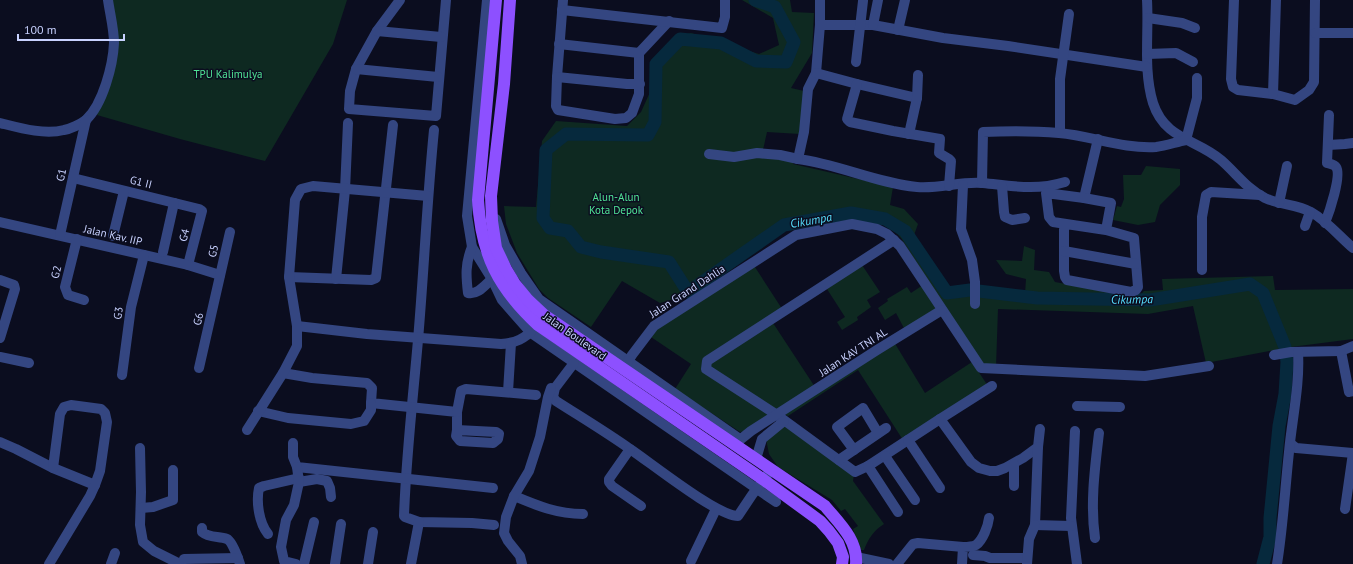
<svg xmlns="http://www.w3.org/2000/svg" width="1353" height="564" font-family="'PT Sans',sans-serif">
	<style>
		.green { fill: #0e2921 }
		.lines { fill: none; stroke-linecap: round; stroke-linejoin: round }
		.river { stroke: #06293d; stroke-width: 13 }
		.minor { stroke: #344681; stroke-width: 10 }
		.major { stroke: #8d50ff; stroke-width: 12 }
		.labels { text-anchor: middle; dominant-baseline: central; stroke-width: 3; stroke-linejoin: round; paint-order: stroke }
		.park-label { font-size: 11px; fill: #50e496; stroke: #0b0d1f }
		.street-label { font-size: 11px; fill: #c9d2ff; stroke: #0b0d1f }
		.water-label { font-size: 12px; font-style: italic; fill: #57e0ff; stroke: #0b0d1f }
	</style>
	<rect width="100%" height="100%" fill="#0b0d1f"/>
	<!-- green -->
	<g class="green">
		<path d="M112,0H347L333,44L265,161L180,139L97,115L114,66Z"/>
		<path d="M742,0H790L792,12L814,13L812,53L791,88L804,91L800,134L767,132L763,150L794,157L793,164L893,187L890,205L904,209L918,224L913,238L950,288L965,285L1025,294L1026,279L1006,274L996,260L1022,261L1024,246L1035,250L1034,270L1049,272L1055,282L1138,297L1144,291L1163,290L1162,279L1273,276L1275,290L1353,289V339L1291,347L1206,363L1193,306L1148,314L998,309L996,367L987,366L978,360L901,238L885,221L851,214L784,227L744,251L737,260L688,295L660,303L622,281L591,327L548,298L539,289L517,253L506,224L504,206L536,207L542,141L556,121L627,126L641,112L675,37L691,33L759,54L779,45L773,18Z"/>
		<path d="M1146,166L1180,169V185L1160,205L1155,222L1138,225L1113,220L1117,206L1121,207L1124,199L1123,175H1141Z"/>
		<path d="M753,264L786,315L773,323L815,387L747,431L740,432L675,389L691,364L651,337L656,328Z"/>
		<path d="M862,265L880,292L867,300L871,307L857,317L858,320L842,330L837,322L845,317L827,289Z"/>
		<path d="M923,285L938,307L905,330L896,313L885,320L878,308L888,301L887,299L907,287L911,293Z"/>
		<path d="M894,342L925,393L972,362L988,386L903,440L858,370L788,416L786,415L785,413Z"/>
		<path d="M784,425L854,474L853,481L884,524C874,530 868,539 864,550H860L853,529L858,526L845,509L841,511L832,500L778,467L769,454L766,439Z"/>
	</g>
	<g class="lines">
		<!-- river -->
		<path class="river" d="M755,0L775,7L794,42L786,62L756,61L721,43L680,39L656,64L655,122L648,135L566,134L546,150L543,218L550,228L568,231L581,247L601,252L669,262L688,292L784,225L851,213L885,219L905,231L947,293L970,290L1037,298L1150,300L1250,284L1263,293L1285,347L1287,362L1285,394L1279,426L1270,518V537L1263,564"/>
		<!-- minor -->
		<g class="minor">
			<path d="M400,0L377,31L356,69L350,91L349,109L436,116L446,0"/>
			<path d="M487,0L467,216L472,247L492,279L502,300L531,333L776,502"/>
			<path d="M563,0L557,77L556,106L558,110L615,119L626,118L632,113L639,94V53L669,21"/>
			<path d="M820,0V25L816,73L808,89L804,132L798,159C838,164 876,183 917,187C939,189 961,181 983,183C1013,186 1035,191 1065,182"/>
			<path d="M1147,0C1149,34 1143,70 1153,103C1165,140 1197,139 1221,160C1236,173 1247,189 1265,198C1280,205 1297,204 1311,212C1327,221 1339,236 1353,248"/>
			<path d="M1234,0L1231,79L1233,87L1238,90L1273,94L1295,100L1309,90L1314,82L1315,0"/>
			<path d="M562,10L722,28L725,17V0"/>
			<path d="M1148,18L1182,23L1195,28"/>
			<path d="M820,25H873L943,38L1008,46L1147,67"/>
			<path d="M873,25L878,0"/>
			<path d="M898,30L905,0"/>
			<path d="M377,31L441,37"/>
			<path d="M1315,33H1353"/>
			<path d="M559,44L639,53"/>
			<path d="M1147,54L1176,53L1193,62"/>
			<path d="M856,62L863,1"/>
			<path d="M356,69L438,77"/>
			<path d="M816,73L857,84L917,98"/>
			<path d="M557,77L627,84H640"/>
			<path d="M857,84L847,119L850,122L893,131L940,139L939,153L949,159L951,161L949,186"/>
			<path d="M1273,94L1276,0"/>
			<path d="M0,123C20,128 44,135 64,130C70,129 81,124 86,120C103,104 113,65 114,43C114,29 110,14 108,0"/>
			<path d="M434,130C427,200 424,270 418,340C413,398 406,457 404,516L405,517L419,522L472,523L494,525"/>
			<path d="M1060,133V79L1069,14"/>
			<path d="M909,134L917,98L918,75"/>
			<path d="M1328,145L1345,144L1353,143"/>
			<path d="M709,154L734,157L757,153L780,155L798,159"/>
			<path d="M73,178L199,209L202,211L188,265"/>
			<path d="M982,183L983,132C1006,131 1036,131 1059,133C1092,136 1123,149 1156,147C1166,146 1176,142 1186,140L1197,98V78"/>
			<path d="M963,185L961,229L972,260L975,282V304"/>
			<path d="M1002,186L1004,212L1005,217L1012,220L1025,218"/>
			<path d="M1084,198L1098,139"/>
			<path d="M1279,203L1287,166"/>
			<path d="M496,219L505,245L521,273L539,299L740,439"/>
			<path d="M0,222L188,265L220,275"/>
			<path d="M1325,223C1329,213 1342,175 1336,167C1334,164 1330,164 1327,163L1329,115"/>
			<path d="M1064,224V271L1065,277L1067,280L1131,292L1136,290L1138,287L1134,238L1106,230L1053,222L1049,217L1046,193L1084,198L1111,203L1106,230"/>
			<path d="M1305,226L1310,212"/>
			<path d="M60,235L86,120"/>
			<path d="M113,236L124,191"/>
			<path d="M77,239L65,287L68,295L84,300"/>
			<path d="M894,240L707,361L706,369L777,415L855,472L868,466L940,419"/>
			<path d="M472,247C465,264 466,276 468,293C478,295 485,285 492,279"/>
			<path d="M1064,251L1136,264"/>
			<path d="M163,252L174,203"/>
			<path d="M1202,270V217L1206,195L1211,192L1260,195"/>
			<path d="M289,277L371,280L376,278L393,125"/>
			<path d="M336,279L345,190L348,123"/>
			<path d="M0,280L14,285L15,289L0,338"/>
			<path d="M297,326L367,334L501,344C516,343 524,339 535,328"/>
			<path d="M1341,351L1349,392L1353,391"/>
			<path d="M1274,355L1291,352L1341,351L1353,346"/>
			<path d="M0,357L29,363"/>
			<path d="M574,363L555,388L553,397L556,401C581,417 606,432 630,449C651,463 717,516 738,516L752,495L771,470"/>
			<path d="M199,368L230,232"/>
			<path d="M623,369L632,355L654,326L796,235L852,224L877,229L887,234L900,246L981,368L1145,376L1209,366"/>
			<path d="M283,373L312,378L367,383L372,388L371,403L457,412V430L496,432L499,434L498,439L493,443L460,441L456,436L457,430"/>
			<path d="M122,375L131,307L144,255"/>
			<path d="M992,386L940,419L971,462L979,468L990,471H997L1005,468L1023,458L1038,447L1040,429"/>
			<path d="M508,392L511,343"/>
			<path d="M1077,406L1120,407"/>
			<path d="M258,411L288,418L351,424L364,421L371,410V403"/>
			<path d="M457,412L461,391L466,389L536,395"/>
			<path d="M247,430L283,373L297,346V326L289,277L295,200L301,189L313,186L428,196"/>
			<path d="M1075,431L1071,518L1077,564"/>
			<path d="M908,440L940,488"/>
			<path d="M0,442L16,449L53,468L95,485"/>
			<path d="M293,443V457L297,467L493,488"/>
			<path d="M736,443L751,431L877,350L942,310"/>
			<path d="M1291,444L1296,448L1353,453"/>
			<path d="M1038,447L1035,525L1071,526"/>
			<path d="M140,448L141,492L140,525L143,542L154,551L180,564"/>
			<path d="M630,449L609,479V482L612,486L641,506"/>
			<path d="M854,450L837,427L863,408L878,433"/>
			<path d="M885,456L915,500"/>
			<path d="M756,459L762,439L784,421"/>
			<path d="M839,460L886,428"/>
			<path d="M1014,464V486"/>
			<path d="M868,466L898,512"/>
			<path d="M299,482L317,479L327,481L330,488L331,497"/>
			<path d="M514,496C538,506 557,514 583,514"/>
			<path d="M141,508L153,507L173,500V470"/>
			<path d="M1345,509L1353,453"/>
			<path d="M202,528V532C209,538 219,536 227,539C232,541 238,558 240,564"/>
			<path d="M268,534C259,523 256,502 259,488L264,486L299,478"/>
			<path d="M1095,538C1090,503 1095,467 1099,433"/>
			<path d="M973,555L985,556L990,558H1027"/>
			<path d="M856,557L889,564"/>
			<path d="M184,559L238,558"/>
			<path d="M691,561L716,509"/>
			<path d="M49,564L90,496L95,485L100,471L107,422L105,413L101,409L71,405L64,407L60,414L53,468"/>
			<path d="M111,564L115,553"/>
			<path d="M296,564L284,561L281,547L286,520L294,505L299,482L297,467"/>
			<path d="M304,564L314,522"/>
			<path d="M335,564L341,524"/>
			<path d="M368,564L373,532"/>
			<path d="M411,564L419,522"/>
			<path d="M522,564L520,556L508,541L504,533L506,517L514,496L529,471L540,437L548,397L551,388"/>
			<path d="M897,564L913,544L918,543L963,547"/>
			<path d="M962,564L963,547C967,547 972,547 976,545C983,540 988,526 989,518"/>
			<path d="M1027,564L1029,539L1035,525"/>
			<path d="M1277,564C1283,527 1285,489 1289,452C1292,419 1300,385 1298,352"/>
		</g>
		<!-- major -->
		<g class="major">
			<path d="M496,0L478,200C481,254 498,288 538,325L764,480L820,521L829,531L838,543L843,557L842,564"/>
			<path d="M510,0L504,84L491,196L492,221L496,248L506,269L515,284L528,300L544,315L825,506C839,523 858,540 856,564"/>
		</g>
	</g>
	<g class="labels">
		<!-- park labels -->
		<g class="park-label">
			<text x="228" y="74">TPU Kalimulya</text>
			<text x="616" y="197">Alun-Alun<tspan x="616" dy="13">Kota Depok</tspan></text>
		</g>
		<!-- street labels -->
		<g class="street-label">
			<text transform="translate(61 175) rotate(-77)">G1</text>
			<text transform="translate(141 182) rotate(14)">G1 II</text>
			<text transform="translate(113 235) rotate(13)">Jalan Kav. IIP</text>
			<text transform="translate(184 235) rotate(-75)">G4</text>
			<text transform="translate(213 251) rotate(-77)">G5</text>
			<text transform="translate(56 272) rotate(-76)">G2</text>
			<text transform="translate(687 291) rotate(-33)">Jalan Grand Dahlia</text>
			<text transform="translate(118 313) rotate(-81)">G3</text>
			<text transform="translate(198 319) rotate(-77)">G6</text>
			<text transform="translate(575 336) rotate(35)">Jalan Boulevard</text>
			<text transform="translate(853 352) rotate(-33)">Jalan KAV TNI AL</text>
		</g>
		<!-- water labels -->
		<g class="water-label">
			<text transform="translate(811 220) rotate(-10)">Cikumpa</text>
			<text transform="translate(1132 299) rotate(-1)">Cikumpa</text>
		</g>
	</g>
	<!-- scale -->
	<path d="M18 34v6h106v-6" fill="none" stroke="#c9d2ff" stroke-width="2"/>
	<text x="24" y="34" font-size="12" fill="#c9d2ff" stroke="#0b0d1f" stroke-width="3" paint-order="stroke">100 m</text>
</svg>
